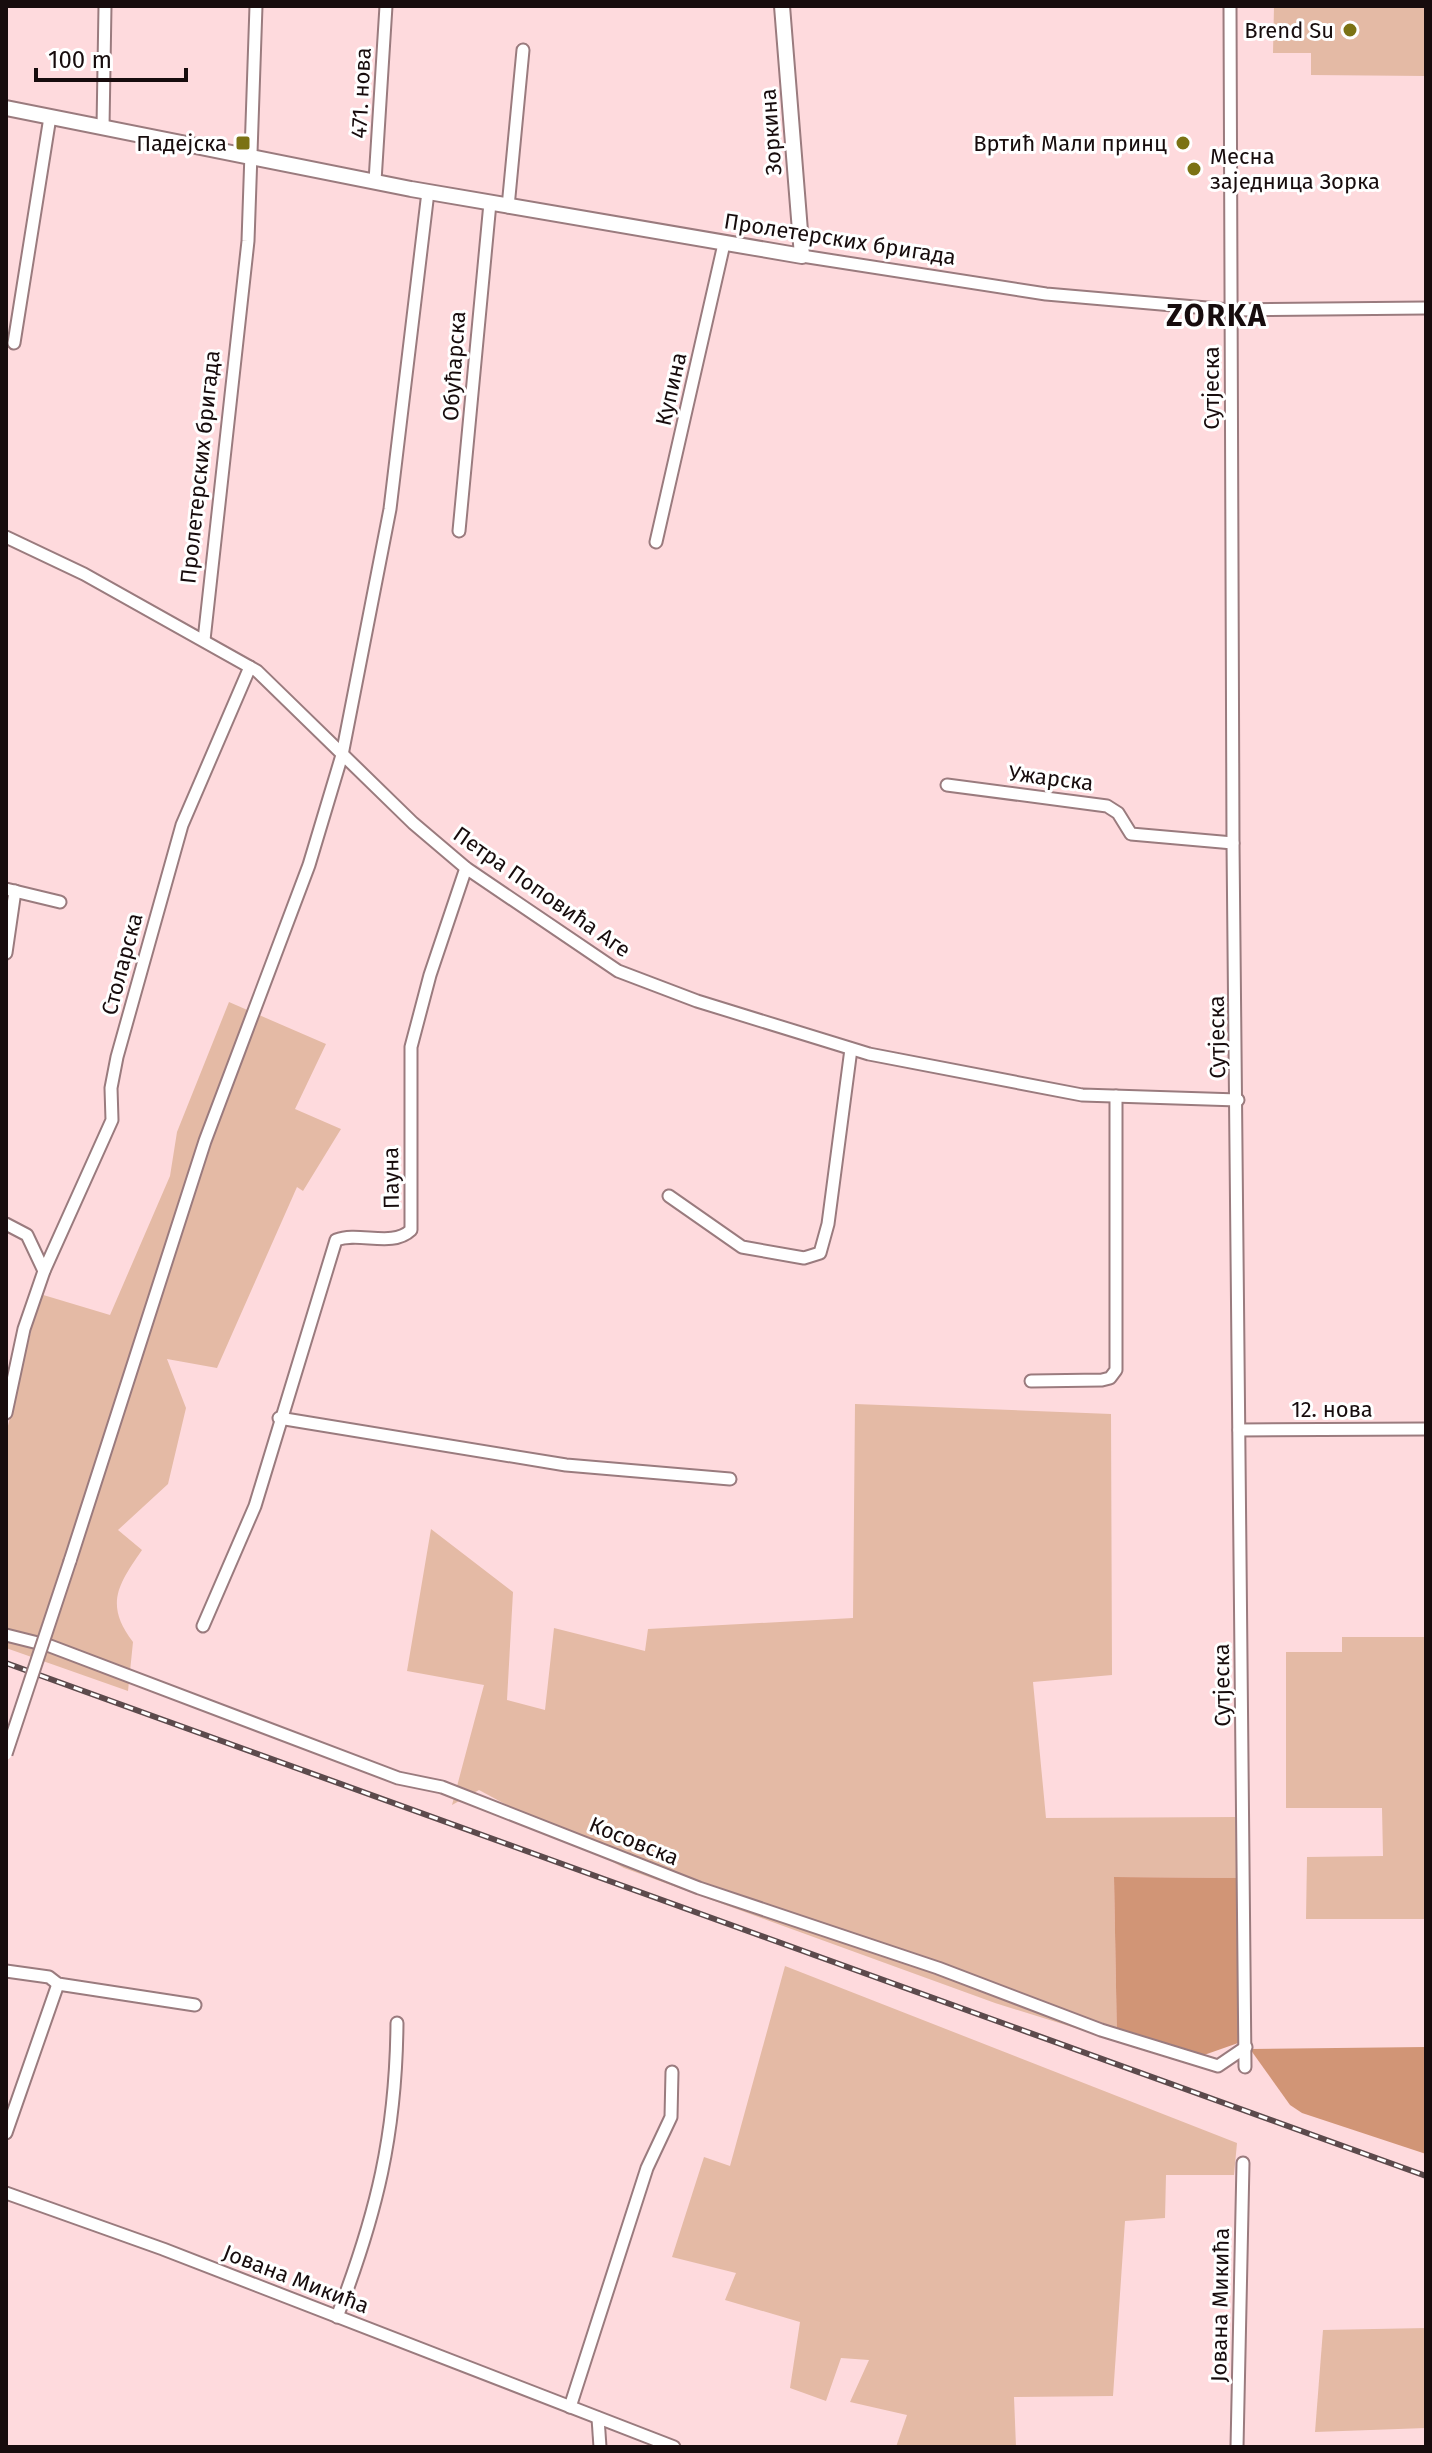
<svg xmlns="http://www.w3.org/2000/svg" width="1432" height="2453" font-family="'Fira Sans',sans-serif">
	<style>
		.green { fill: #e4baa5 }
		.forest { fill: #d19576 }
		.lines { fill: none; stroke-linecap: round; stroke-linejoin: round }
		.minor-casing { stroke: #9a7b7e; stroke-width: 15 }
		.tertiary-casing { stroke: #9a7b7e; stroke-width: 18 }
		.minor { stroke: #fff; stroke-width: 11 }
		.tertiary { stroke: #fff; stroke-width: 14 }
		.rail-casing { stroke: #5c4a4c; stroke-width: 6 }
		.rail { stroke: #fff; stroke-width: 3; stroke-dasharray: 9; stroke-linecap: butt }
		.minor-bridge-casing { stroke: #9a7b7e; stroke-width: 15; stroke-linecap: butt }
		.minor-bridge { stroke: #fff; stroke-width: 11 }
		.poi-dot { fill: #7b7214; stroke: #fff; stroke-width: 3 }
		.labels { text-anchor: middle; dominant-baseline: central; stroke-width: 6; stroke-linejoin: round; paint-order: stroke }
		.poi-label { font-size: 22px; fill: #170c0d; stroke: #fff; text-anchor: end }
		.street-label { font-size: 22px; fill: #170c0d; stroke: #fff }
		.district-label { font-size: 30px; font-weight: bold; letter-spacing: 2px; fill: #170c0d; stroke: #fff }
	</style>
	<rect width="100%" height="100%" fill="#fedadd"/>
	<!-- green -->
	<g class="green">
		<path d="M1274,6H1426V76L1311,75V53H1273Z"/>
		<path d="M229,1002L326,1044L295,1109L341,1129L303,1191L297,1187L217,1368L167,1359L186,1408L168,1484L118,1530L142,1550C117,1586 105,1605 133,1642L128,1691L6,1648V1434L40,1294L110,1315L170,1176L177,1132Z"/>
		<path d="M855,1404L1111,1414L1112,1675L1033,1682L1046,1818L1238,1817L1237,1878L1114,1877L1117,2041L995,2003L624,1868L479,1790L452,1805L484,1685L407,1671L431,1529L513,1592L507,1700L545,1710L554,1628L645,1651L648,1629L853,1618Z"/>
		<path d="M1342,1637H1426V1919H1306L1307,1857L1383,1856L1382,1808H1286V1652H1342Z"/>
		<path d="M785,1966L1237,2143L1234,2175H1166L1165,2218L1125,2221L1113,2396L1014,2397L1016,2447H896L907,2415L850,2402L869,2360L841,2358L826,2401L790,2388L800,2322L725,2300L736,2273L672,2257L704,2157L730,2166Z"/>
		<path d="M1426,2328V2428L1315,2432L1323,2330Z"/>
	</g>
	<!-- forest -->
	<g class="forest">
		<path d="M1114,1877L1237,1878L1241,2042L1204,2055L1117,2041Z"/>
		<path d="M1426,2047V2154L1302,2113L1290,2105L1250,2049Z"/>
	</g>
	<g class="lines">
		<defs>
			<g id="minor">
				<path d="M1230,6L1233,843L1245,2067"/>
				<path d="M103,127L105,6"/>
				<path d="M375,181L386,6"/>
				<path d="M508,207L523,50"/>
				<path d="M802,256L1046,294L1230,310L1426,308"/>
				<path d="M14,343L50,117"/>
				<path d="M459,531L490,203"/>
				<path d="M6,537L84,574L257,671L413,823L466,868L618,971L697,1001L869,1054L1082,1095L1238,1100"/>
				<path d="M656,542L724,244"/>
				<path d="M204,640L248,241L256,6"/>
				<path d="M947,785L1107,806L1118,813L1131,834L1233,843"/>
				<path d="M6,889L60,902"/>
				<path d="M6,953L15,891"/>
				<path d="M669,1196L742,1247L804,1258L820,1253L828,1224L851,1049"/>
				<path d="M6,1224L27,1235L44,1271"/>
				<path d="M1031,1381L1102,1380L1110,1378L1116,1370V1096"/>
				<path d="M6,1413L24,1329L44,1271L112,1120L111,1088L117,1057L182,825L250,667"/>
				<path d="M279,1418L566,1465L730,1479"/>
				<path d="M1239,1430L1426,1429"/>
				<path d="M70,1561L205,1141L309,865L342,755L390,509L428,192"/>
				<path d="M203,1626L255,1506L336,1240C359,1231 392,1248 411,1230V1047L430,975L466,868"/>
				<path d="M6,1635L50,1646L398,1778L442,1787L699,1888L938,1968L1101,2030L1218,2066L1246,2047"/>
				<path d="M6,1971L49,1977L58,1984L195,2005"/>
				<path d="M6,2133L58,1984"/>
				<path d="M6,2193L163,2249L674,2447"/>
				<path d="M337,2317C377,2213 396,2134 397,2023"/>
				<path d="M570,2407L647,2168L671,2117L672,2072"/>
				<path d="M598,2418L600,2447"/>
				<path d="M1237,2447L1243,2163"/>
			</g>
			<path id="tertiary" d="M6,108L411,189L802,256L782,6"/>
		</defs>
		<!-- minor casing -->
		<use href="#minor" class="minor-casing"/>
		<!-- tertiary casing -->
		<use href="#tertiary" class="tertiary-casing"/>
		<!-- minor -->
		<use href="#minor" class="minor"/>
		<!-- tertiary -->
		<use href="#tertiary" class="tertiary"/>
		<defs>
			<path id="rail" d="M6,1663L1426,2176"/>
		</defs>
		<!-- rail casing -->
		<use href="#rail" class="rail-casing"/>
		<!-- rail -->
		<use href="#rail" class="rail"/>
		<defs>
			<path id="minor-bridge" d="M6,1754L70,1561"/>
		</defs>
		<!-- minor-bridge casing -->
		<use href="#minor-bridge" class="minor-bridge-casing"/>
		<!-- minor-bridge -->
		<use href="#minor-bridge" class="minor-bridge"/>
	</g>
	<!-- markers -->
	<g class="poi-dot">
		<circle cx="1350" cy="30" r="8"/>
		<rect x="235" y="135" width="16" height="16" rx="4"/>
		<circle cx="1183" cy="143" r="8"/>
		<circle cx="1194" cy="169" r="8"/>
	</g>
	<g class="labels">
		<!-- poi labels -->
		<g class="poi-label">
			<text x="1334" y="30">Brend Su</text>
			<text x="227" y="143">Падејска</text>
			<text x="1167" y="143">Вртић Мали принц</text>
			<text x="1210" y="156" text-anchor="start">Месна<tspan x="1210" dy="25">заједница Зорка</tspan></text>
		</g>
		<!-- street labels -->
		<g class="street-label">
			<text transform="translate(361 93) rotate(-87)">471. нова</text>
			<text transform="translate(771 132) rotate(-94)">Зоркина</text>
			<text transform="translate(840 239) rotate(9)">Пролетерских бригада</text>
			<text transform="translate(454 366) rotate(-86)">Обућарска</text>
			<text transform="translate(1211 388) rotate(-90)">Сутјеска</text>
			<text transform="translate(671 389) rotate(-77)">Купина</text>
			<text transform="translate(200 467) rotate(-84)">Пролетерских бригада</text>
			<text transform="translate(1051 778) rotate(7)">Ужарска</text>
			<text transform="translate(542 892) rotate(35)">Петра Поповића Аге</text>
			<text transform="translate(122 964) rotate(-75)">Столарска</text>
			<text transform="translate(1217 1037) rotate(-91)">Сутјеска</text>
			<text transform="translate(391 1178) rotate(-91)">Пауна</text>
			<text x="1332" y="1409">12. нова</text>
			<text transform="translate(1222 1685) rotate(-91)">Сутјеска</text>
			<text transform="translate(634 1841) rotate(22)">Косовска</text>
			<text transform="translate(296 2279) rotate(21)">Јована Микића</text>
			<text transform="translate(1220 2305) rotate(-89)">Јована Микића</text>
		</g>
		<!-- district labels -->
		<g class="district-label">
			<text x="1217" y="316">ZORKA</text>
		</g>
	</g>
	<!-- border -->
	<rect width="1432" height="2453" fill="none" stroke="#170c0d" stroke-width="16"/>
	<!-- scale -->
	<path d="M36 68v12h150v-12" fill="none" stroke="#170c0d" stroke-width="4"/>
	<text x="48" y="68" font-size="24" fill="#170c0d" stroke="#ffffff" stroke-width="6" paint-order="stroke">100 m</text>
</svg>
